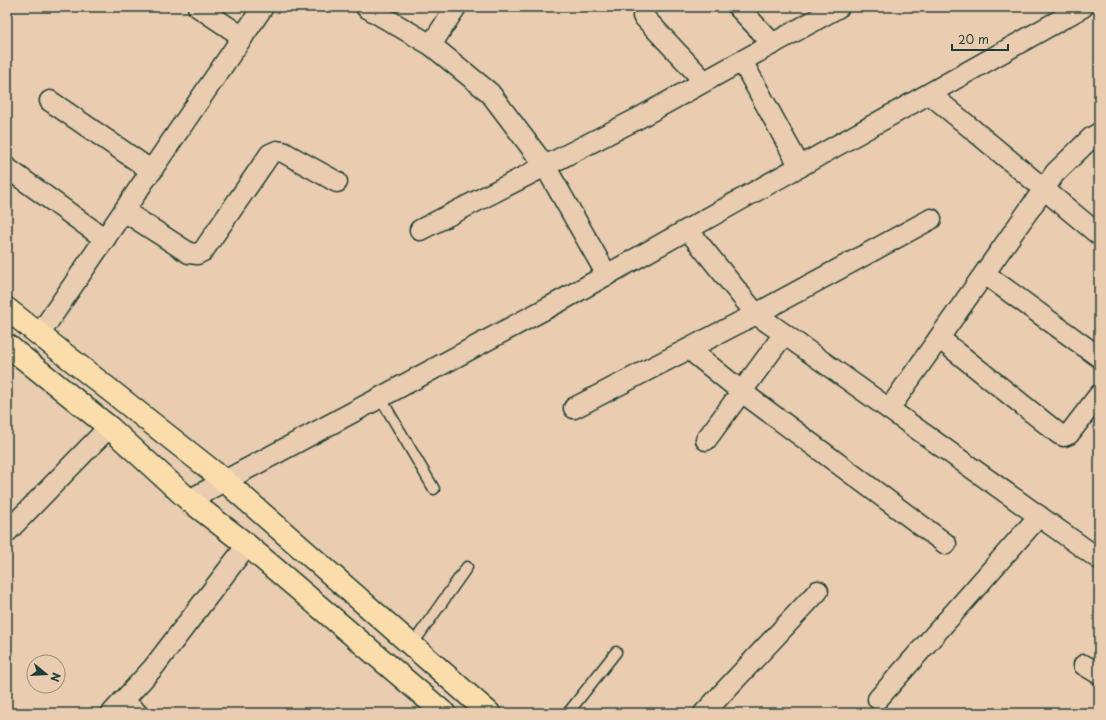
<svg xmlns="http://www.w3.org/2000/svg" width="1106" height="720" font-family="'Playpen Sans',sans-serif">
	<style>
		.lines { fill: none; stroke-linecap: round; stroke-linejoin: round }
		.service-casing { stroke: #1f3d34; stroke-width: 13 }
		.minor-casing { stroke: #1f3d34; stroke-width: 23 }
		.primary-casing { stroke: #1f3d34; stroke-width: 25 }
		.service { stroke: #eaccb0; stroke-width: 10 }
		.minor { stroke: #eaccb0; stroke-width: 20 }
		.primary { stroke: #faddab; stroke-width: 22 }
	</style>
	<rect width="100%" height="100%" fill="#eaccb0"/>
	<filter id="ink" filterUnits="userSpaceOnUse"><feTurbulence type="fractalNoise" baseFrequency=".025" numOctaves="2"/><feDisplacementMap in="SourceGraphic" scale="8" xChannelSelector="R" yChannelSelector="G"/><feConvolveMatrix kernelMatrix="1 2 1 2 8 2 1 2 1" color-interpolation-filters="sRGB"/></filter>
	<g filter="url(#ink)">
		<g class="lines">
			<defs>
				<g id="service">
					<path d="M380,397L434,489"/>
					<path d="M412,645L467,567"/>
					<path d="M568,713L616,652"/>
				</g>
				<g id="minor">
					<path d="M198,7L243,37"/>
					<path d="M366,7L431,45L490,93L545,166L607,275"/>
					<path d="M738,7L773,44"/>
					<path d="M643,16L704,81"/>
					<path d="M431,45L456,7"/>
					<path d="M742,61L800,167"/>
					<path d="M930,94L1099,235"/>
					<path d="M50,101L152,171"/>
					<path d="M7,168L105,239"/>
					<path d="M124,211L189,253L197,254L203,251L270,154L277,151L283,152L337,182"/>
					<path d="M420,230L637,119L839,7"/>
					<path d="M688,230L756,314L1099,559"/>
					<path d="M985,274L1099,357"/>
					<path d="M39,335L263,7"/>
					<path d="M939,338L1059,434L1064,436L1069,434L1099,395"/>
					<path d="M689,349L742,392L946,544"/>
					<path d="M574,408L756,314L931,219"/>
					<path d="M889,409L1055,173L1091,138L1099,133"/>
					<path d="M706,440L784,334"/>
					<path d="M189,500L564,299L1083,7"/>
					<path d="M7,532L109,427"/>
					<path d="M1084,665L1099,674"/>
					<path d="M878,699L1039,516"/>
					<path d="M123,701L137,713"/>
					<path d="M112,713L153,668L247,545"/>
					<path d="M704,713L818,591"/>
				</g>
				<g id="primary">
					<path d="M7,309L225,481L489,713"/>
					<path d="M7,345L109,427L189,500L247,545L444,713"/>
				</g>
			</defs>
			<!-- service casing -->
			<use href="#service" class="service-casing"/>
			<!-- minor casing -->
			<use href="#minor" class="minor-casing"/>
			<!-- primary casing -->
			<use href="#primary" class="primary-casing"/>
			<!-- service -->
			<use href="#service" class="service"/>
			<!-- minor -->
			<use href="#minor" class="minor"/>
			<!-- primary -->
			<use href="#primary" class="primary"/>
		</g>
	</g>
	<!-- margin -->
	<rect width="1106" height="720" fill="none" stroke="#eaccb0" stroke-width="24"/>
	<rect x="12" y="12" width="1082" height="696" fill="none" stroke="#1f3d34" stroke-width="1.5" filter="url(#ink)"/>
	<!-- north arrow -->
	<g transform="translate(46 674) rotate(108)"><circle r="19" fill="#eaccb0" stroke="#99937e"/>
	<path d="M0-3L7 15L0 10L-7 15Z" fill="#1f3d34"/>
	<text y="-6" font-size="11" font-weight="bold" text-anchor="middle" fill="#1f3d34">N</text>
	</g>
	<!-- scale -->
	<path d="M952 44v6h56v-6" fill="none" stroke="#1f3d34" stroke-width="2"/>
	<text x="958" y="44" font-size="12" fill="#1f3d34" stroke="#eaccb0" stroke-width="3" paint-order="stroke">20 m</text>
</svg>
